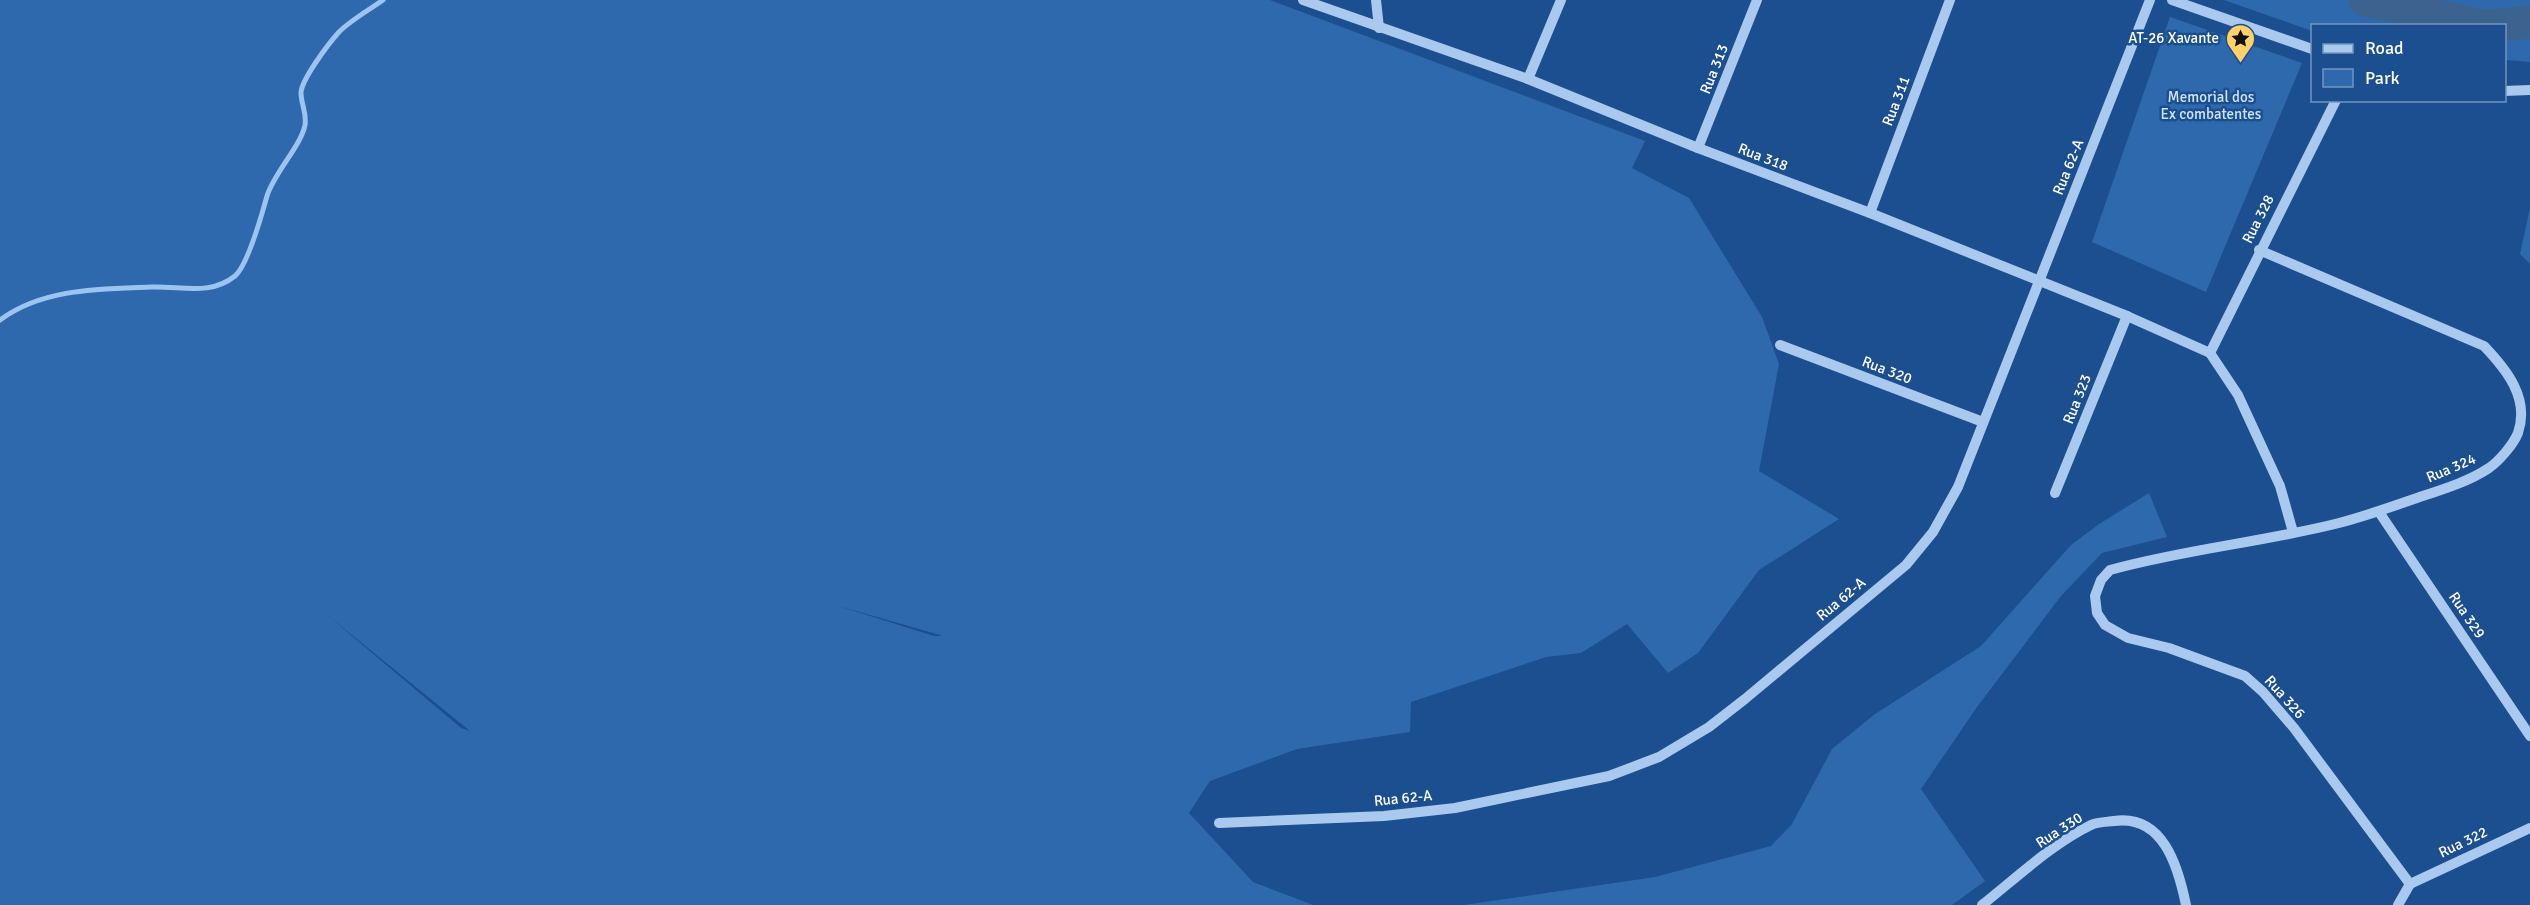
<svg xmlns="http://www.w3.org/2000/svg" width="2530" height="905" font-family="Signika,sans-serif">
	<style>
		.green { fill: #2e69ad; fill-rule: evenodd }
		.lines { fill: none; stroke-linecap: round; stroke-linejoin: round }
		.stream { stroke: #9cc4f0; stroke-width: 5 }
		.river { stroke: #3c6290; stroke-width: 33 }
		.minor { stroke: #a9c9ee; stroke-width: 10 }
		.labels { text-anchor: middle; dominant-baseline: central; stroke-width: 5; stroke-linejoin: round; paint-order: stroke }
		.poi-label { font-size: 15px; fill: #fff; stroke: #1b4f8f; text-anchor: end }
		.street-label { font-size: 15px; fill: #fff; stroke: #1b4f8f }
		.park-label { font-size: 15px; fill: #cfe3fa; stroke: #1b4f8f }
	</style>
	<rect width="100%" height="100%" fill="#1b4f8f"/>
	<!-- green -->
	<g class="green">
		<path d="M0,0H1270L1645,141L1632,168L1689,198L1762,317L1779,364L1759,471L1839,519L1759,570L1698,653L1668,673L1627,624L1581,653L1546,657L1411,702L1410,732L1297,749L1210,781L1189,813L1253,882L1313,905H0ZM835,605L940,635L941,636H934ZM326,614L470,731L461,728Z"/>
		<path d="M2224,0H2530V62L2505,60L2504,26H2312V31Z"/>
		<path d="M2170,17L2302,63L2206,292L2092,242Z"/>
		<path d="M2530,208V264L2520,254Z"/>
		<path d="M2149,493L2167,537L2102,553L2061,596L1977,707L1921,789L1985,881L1952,905H1464L1655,877L1771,846L1792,824L1832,749L1875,714L1981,646L2071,545L2099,524Z"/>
	</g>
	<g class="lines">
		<!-- stream -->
		<path class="stream" d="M0,320C43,288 101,289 152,287C182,286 210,296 235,276C248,265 262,214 267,196C274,173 301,146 305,125C307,113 301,104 301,93C301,80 329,43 339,32C351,20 369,10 383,0"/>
		<!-- river -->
		<g class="river">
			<path d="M2365,0L2483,26"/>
			<path d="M2490,26L2530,22"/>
		</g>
		<!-- minor -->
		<g class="minor">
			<path d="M1303,0L1528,79L1698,148L1870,213L2127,316L2210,353"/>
			<path d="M1376,0L1379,28"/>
			<path d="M2172,0L2312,49"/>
			<path d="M1528,79L1561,0"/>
			<path d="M2504,91L2530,90"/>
			<path d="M1698,148L1757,0"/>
			<path d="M1870,213L1950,0"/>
			<path d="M2259,250L2484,346C2506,369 2530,398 2518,433C2513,445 2499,461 2489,468C2468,482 2441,490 2417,498C2391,507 2366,516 2339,523C2264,542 2186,549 2110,570L2101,580L2095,596L2097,613L2105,625L2128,638L2169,648L2245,676L2263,692L2294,728L2410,884"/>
			<path d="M1780,345L1983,422"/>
			<path d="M2210,353L2336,100"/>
			<path d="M2210,353L2238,395L2280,486L2293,532"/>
			<path d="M2055,493L2127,316"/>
			<path d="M2379,512L2530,736"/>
			<path d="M1219,823L1384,816L1455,808L1609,776L1659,757L1709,727L1745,699L1906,565L1933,532L1958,487L2150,0"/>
			<path d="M2410,884L2530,828"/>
			<path d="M1982,905C2015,879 2053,843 2091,825C2097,822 2106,822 2114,821C2163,814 2178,866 2186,905"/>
			<path d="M2398,905L2410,884"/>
		</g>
	</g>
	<!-- icons -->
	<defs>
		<symbol id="sight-pin" viewBox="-11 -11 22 30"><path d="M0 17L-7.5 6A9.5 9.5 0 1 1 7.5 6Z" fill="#ffd166" stroke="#1b4f8f"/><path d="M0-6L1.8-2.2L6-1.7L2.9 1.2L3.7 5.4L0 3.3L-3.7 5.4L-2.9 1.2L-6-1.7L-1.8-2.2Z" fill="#111"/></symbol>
	</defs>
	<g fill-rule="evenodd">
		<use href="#sight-pin" x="2224" y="22" width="33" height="45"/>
	</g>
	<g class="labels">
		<!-- poi labels -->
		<g class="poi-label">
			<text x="2219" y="38">AT-26 Xavante</text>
		</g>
		<!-- street labels -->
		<g class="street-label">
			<text transform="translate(1714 69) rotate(-68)">Rua 313</text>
			<text transform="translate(1896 101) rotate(-69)">Rua 311</text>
			<text transform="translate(1763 157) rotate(21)">Rua 318</text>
			<text transform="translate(2068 167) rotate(-68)">Rua 62-A</text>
			<text transform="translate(2258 219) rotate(-63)">Rua 328</text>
			<text transform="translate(1887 370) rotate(21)">Rua 320</text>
			<text transform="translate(2077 399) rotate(-68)">Rua 323</text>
			<text transform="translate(2451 468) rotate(-23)">Rua 324</text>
			<text transform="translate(1841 599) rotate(-40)">Rua 62-A</text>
			<text transform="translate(2467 615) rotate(56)">Rua 329</text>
			<text transform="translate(2285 697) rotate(48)">Rua 326</text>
			<text transform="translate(1403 798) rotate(-6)">Rua 62-A</text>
			<text transform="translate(2059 830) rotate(-33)">Rua 330</text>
			<text transform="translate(2463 842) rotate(-26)">Rua 322</text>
		</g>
		<!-- park labels -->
		<g class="park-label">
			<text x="2211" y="97">Memorial dos<tspan x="2211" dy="17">Ex combatentes</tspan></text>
		</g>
	</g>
	<!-- legend -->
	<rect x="2311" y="24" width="195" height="78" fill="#1b4f8f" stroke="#7695bc" stroke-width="1.5"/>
	<rect x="2323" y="44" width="30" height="9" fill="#a9c9ee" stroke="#7695bc" stroke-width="1.5"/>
	<text x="2365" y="54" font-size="18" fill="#ffffff">Road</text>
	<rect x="2323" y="69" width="30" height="18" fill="#2e69ad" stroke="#7695bc" stroke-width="1.5"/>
	<text x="2365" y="84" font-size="18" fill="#ffffff">Park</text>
</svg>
